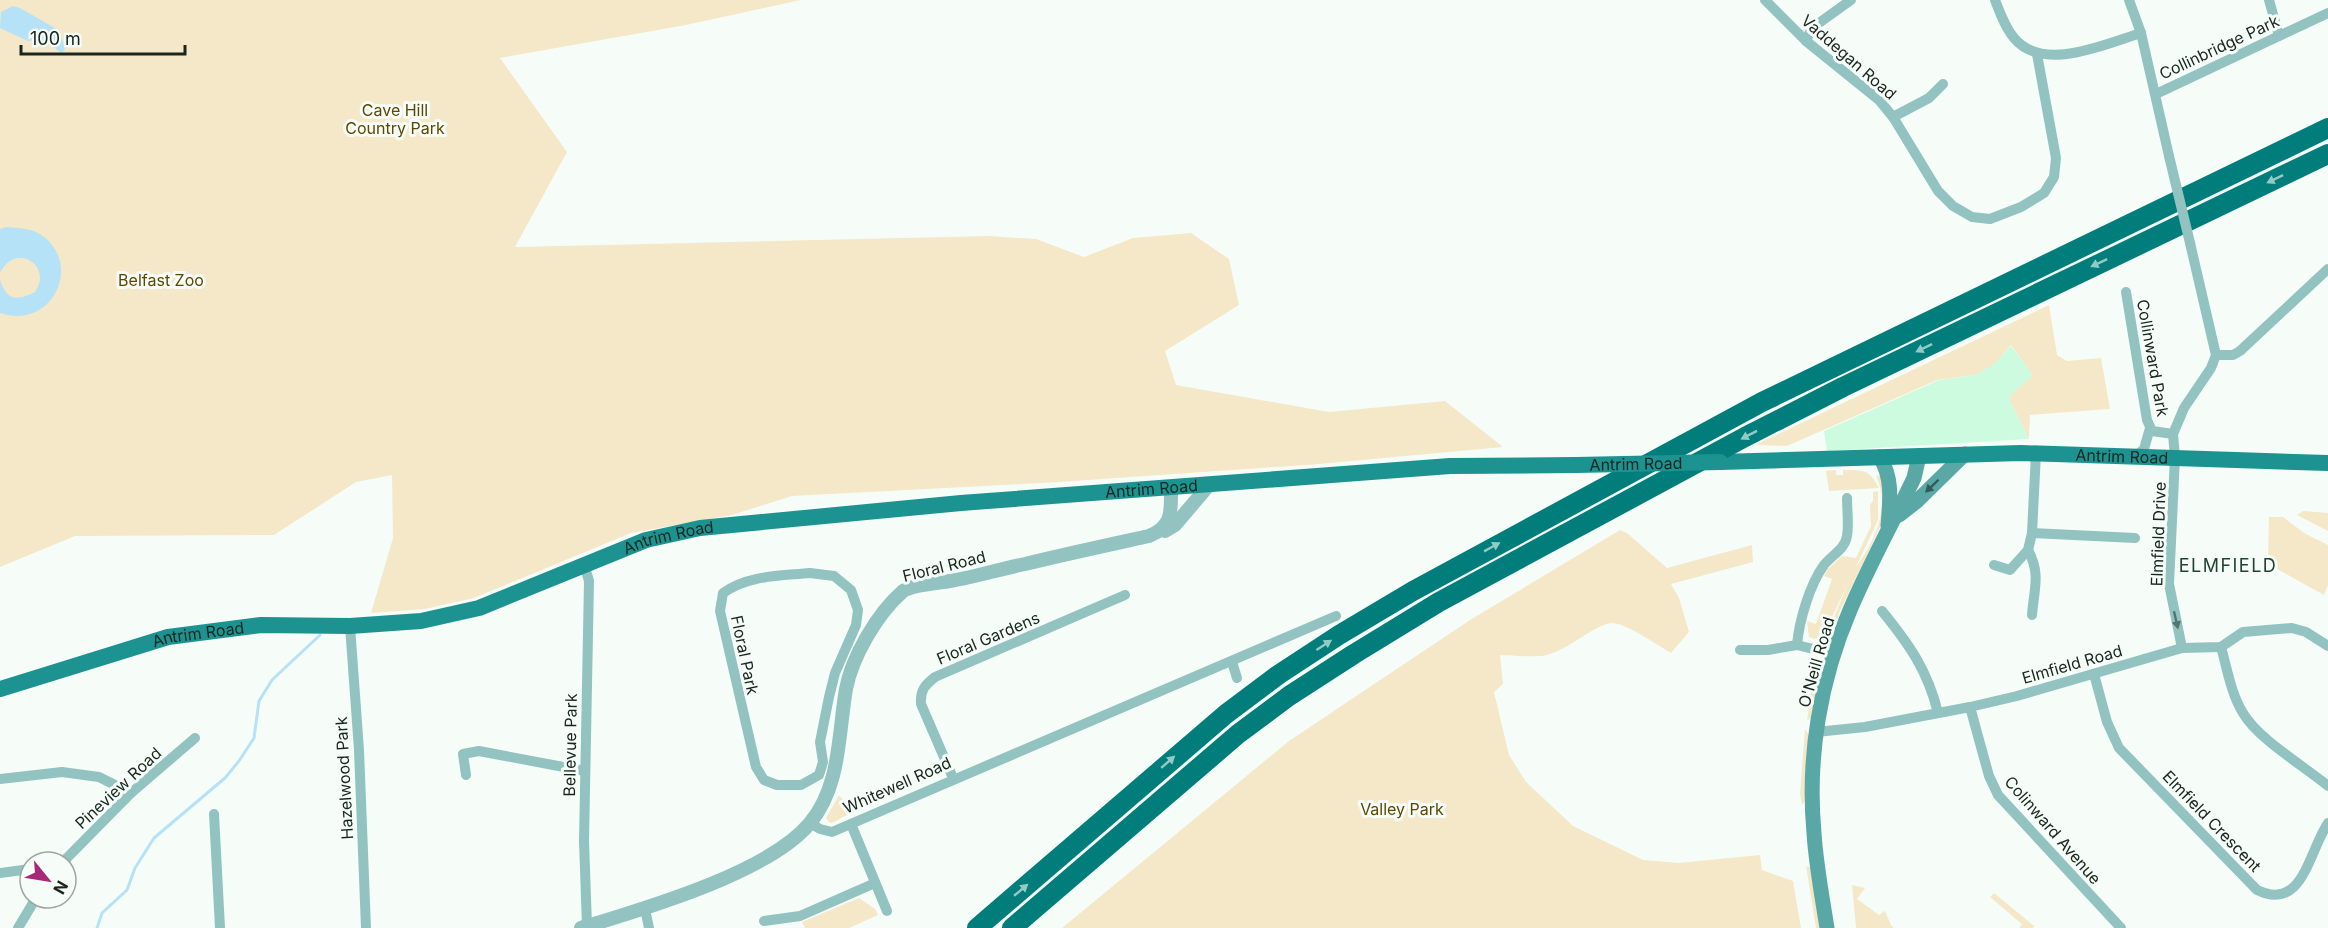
<svg xmlns="http://www.w3.org/2000/svg" width="2328" height="928" font-family="Inter,sans-serif">
	<style>
		.built { fill: #cdfbdf }
		.green { fill: #f4e8c8 }
		.water { fill: #b5e2f7 }
		.lines { fill: none; stroke-linecap: round; stroke-linejoin: round }
		.stream { stroke: #b5e2f7; stroke-width: 3 }
		.minor { stroke: #92c3c1; stroke-width: 10 }
		.tertiary { stroke: #92c3c1; stroke-width: 14 }
		.secondary { stroke: #59a8a5; stroke-width: 15 }
		.primary { stroke: #1d9391; stroke-width: 16 }
		.motorway { stroke: #017d7c; stroke-width: 20 }
		.minor-bridge { stroke: #92c3c1; stroke-width: 10 }
		.primary-bridge { stroke: #1d9391; stroke-width: 16 }
		.oneway { fill: #94cac6 }
		.oneway2 { fill: #325a54 }
		.oneway3 { fill: #557470 }
		.labels { text-anchor: middle; dominant-baseline: central; stroke-width: 6; stroke-linejoin: round; paint-order: stroke }
		.street-label { font-size: 16px; fill: #18261e; stroke: #f6fdf8 }
		.park-label { font-size: 16px; fill: #5c4800; stroke: #f6fdf8 }
		.neighbourhood-label { font-size: 18px; letter-spacing: 1.5px; fill: #234332; stroke: #f6fdf8 }
	</style>
	<rect width="100%" height="100%" fill="#f6fdf8"/>
	<!-- built -->
	<path class="built" d="M2011,346L2034,375L2010,401L2029,439L1827,451L1824,431L1939,380L1975,375L1996,361Z"/>
	<!-- green -->
	<g class="green">
		<path d="M0,0H801L686,25L500,58L567,152L515,247L988,236L1036,239L1084,257L1133,238L1191,233L1229,259L1239,305L1165,351L1176,385L1329,412L1445,401L1503,447L1319,464L1059,482L792,496L732,515L631,533L474,598L425,609L371,613L393,538L392,475L356,482L274,535L75,536L0,567Z"/>
		<path d="M2049,305L2057,355L2067,361L2101,358L2110,409L2030,415L2029,439L2010,401L2011,395L2033,375L2011,345L1994,364L1975,375L1937,380L1787,446L1755,445Z"/>
		<path d="M1836,470V475H1843V470C1864,470 1869,469 1879,488L1829,491L1826,471Z"/>
		<path d="M1884,475V519L1840,611L1830,641L1828,642L1826,636L1849,581L1823,636L1814,639L1809,637L1807,621L1816,624L1832,579L1824,576L1828,569L1842,556L1856,558L1871,526L1870,505L1873,501V492L1878,491V520L1856,567C1875,541 1891,507 1876,476Z"/>
		<path d="M2303,511L2328,513V531L2297,515Z"/>
		<path d="M2269,517H2283L2304,533L2328,545V585L2324,595L2268,564Z"/>
		<path d="M1620,530L1627,533L1667,568L1752,545L1753,562L1671,584L1679,598L1689,632L1671,653C1659,646 1627,624 1613,623C1598,622 1568,650 1547,655C1533,658 1515,655 1500,655L1503,684L1494,692L1509,755L1526,782L1573,826L1643,860L1679,863L1760,855L1762,870L1793,881L1801,928H1062L1289,741L1470,620Z"/>
		<path d="M1821,656L1823,662L1811,717L1807,721L1811,693Z"/>
		<path d="M1805,729L1809,735L1805,801L1802,805L1800,794Z"/>
		<path d="M839,795L850,807L844,810L847,815L832,823L829,822L826,818Z"/>
		<path d="M1806,866L1810,867L1820,928H1816Z"/>
		<path d="M1852,885L1865,888L1857,899L1879,915L1885,911L1891,925L1894,928H1856Z"/>
		<path d="M1994,893L2034,926L2033,928H2019L2022,924L1990,897Z"/>
		<path d="M859,898L875,909L878,915L849,928H805L802,922Z"/>
	</g>
	<!-- water -->
	<g class="water">
		<path d="M13,6L20,8L60,31L65,50L61,53L50,44L46,46L35,40L28,41L0,28L1,12Z"/>
		<path d="M6,227C17,228 29,228 38,233C85,260 54,331 0,313V280C7,301 17,301 35,292C54,264 14,242 0,273V229Z"/>
	</g>
	<g class="lines">
		<!-- stream -->
		<path class="stream" d="M97,928L102,913L127,890L135,868L154,838L225,778L239,761L254,738L259,701L272,680L320,635"/>
		<!-- minor -->
		<g class="minor">
			<path d="M1765,0L1806,41L1879,100L1893,117L1938,191L1953,206L1972,217L1990,219L2021,207L2044,193L2054,177L2056,158L2037,54"/>
			<path d="M1995,0C2000,13 2005,27 2014,38C2043,73 2105,44 2141,33"/>
			<path d="M2129,0L2141,33L2169,156"/>
			<path d="M2269,0L2279,36"/>
			<path d="M1806,41L1812,28L1851,0"/>
			<path d="M2156,94L2328,13"/>
			<path d="M1893,117L1929,98L1943,84"/>
			<path d="M2126,292L2147,420L2152,431L2173,434"/>
			<path d="M2216,355H2233L2240,351L2328,269"/>
			<path d="M2136,456L2144,449L2150,428"/>
			<path d="M2032,533L2135,538"/>
			<path d="M2028,550C2041,574 2034,589 2032,615"/>
			<path d="M584,564L589,581L584,841L587,926"/>
			<path d="M1994,565L2010,570L2028,550L2032,533L2036,453"/>
			<path d="M810,573L834,576L851,590L858,610L856,625L835,673L829,697L820,742L823,762L819,775L801,785H777L764,780L756,767L720,611L723,593C748,575 780,576 810,573Z"/>
			<path d="M1882,611C1909,644 1928,671 1938,713"/>
			<path d="M350,626L359,750L366,928"/>
			<path d="M1797,645C1799,621 1810,584 1824,565C1832,555 1845,549 1847,536C1849,524 1847,510 1847,498"/>
			<path d="M2221,647C2227,668 2231,694 2243,713C2258,739 2304,766 2328,786"/>
			<path d="M2182,648L2169,584L2175,457L2173,434L2184,408L2211,368L2216,355L2190,243"/>
			<path d="M1740,650H1768L1797,645L1833,654"/>
			<path d="M1232,662L1237,678"/>
			<path d="M2094,674L2107,722L2119,748L2257,890C2303,912 2308,853 2328,823"/>
			<path d="M1970,707L1989,776L1998,795L2121,928"/>
			<path d="M1816,732L1865,727L1970,707L2017,696L2182,648L2221,647L2243,632L2292,628L2306,632L2328,646"/>
			<path d="M466,775L463,754L479,751L585,771"/>
			<path d="M953,778L921,704C920,690 925,685 935,677L1125,595"/>
			<path d="M0,779L62,772L99,777L131,793"/>
			<path d="M214,814L220,928"/>
			<path d="M810,823L820,829L832,832L1336,616"/>
			<path d="M851,824L887,911"/>
			<path d="M63,862L131,793L195,738"/>
			<path d="M0,873L30,869"/>
			<path d="M645,909L649,928"/>
			<path d="M764,921L800,916L875,883"/>
			<path d="M18,928L36,898"/>
		</g>
		<!-- tertiary -->
		<g class="tertiary">
			<path d="M1165,531L1175,525L1209,485"/>
			<path d="M581,928C643,909 769,873 810,823C841,785 838,735 846,689C852,657 877,614 902,592C909,585 939,583 950,581C975,577 1000,569 1025,564C1066,554 1108,545 1149,536C1173,526 1171,512 1171,489"/>
		</g>
		<!-- secondary -->
		<g class="secondary">
			<path d="M1880,457C1893,479 1890,500 1888,526"/>
			<path d="M1899,515L1917,501L1965,454"/>
			<path d="M1827,928C1822,896 1816,865 1814,833C1807,757 1820,680 1850,610C1869,565 1893,522 1914,478L1919,456"/>
		</g>
		<!-- primary -->
		<g class="primary">
			<path id="s1" d="M1720,462L2021,453L2328,463"/>
			<path id="s2" d="M0,689L168,637L261,625L350,626L421,621L479,608L646,540L700,528L961,503L1450,466L1576,465"/>
		</g>
		<!-- motorway -->
		<g class="motorway">
			<path d="M977,928L1226,714L1278,675L1339,635L1413,591L1762,402L2328,128"/>
			<path d="M1012,928L1238,734L1289,696L1354,654L1439,602L1745,437L1843,387L2328,154"/>
		</g>
		<!-- minor-bridge -->
		<path class="minor-bridge" d="M2169,156L2190,243"/>
		<!-- primary-bridge -->
		<path class="primary-bridge" id="s3" d="M1576,465L1720,462"/>
	</g>
	<!-- one-way arrows -->
	<defs><path id="oneway-solid" d="M-6-.8H1V-3.2L6.5 0L1 3.2V.8H-6Z" transform="scale(1.5)"/></defs>
	<g class="oneway">
		<use href="#oneway-solid" transform="translate(2275 179) rotate(154)"/>
		<use href="#oneway-solid" transform="translate(2099 263) rotate(155)"/>
		<use href="#oneway-solid" transform="translate(1924 348) rotate(154)"/>
		<use href="#oneway-solid" transform="translate(1749 435) rotate(153)"/>
		<use href="#oneway-solid" transform="translate(1492 547) rotate(-29)"/>
		<use href="#oneway-solid" transform="translate(1324 645) rotate(-33)"/>
		<use href="#oneway-solid" transform="translate(1168 762) rotate(-41)"/>
		<use href="#oneway-solid" transform="translate(1021 890) rotate(-40)"/>
	</g>
	<use class="oneway2" href="#oneway-solid" transform="translate(1932 486) rotate(136)"/>
	<use class="oneway3" href="#oneway-solid" transform="translate(2176 620) rotate(77)"/>
	<g class="labels">
		<!-- street labels -->
		<g class="street-label">
			<text transform="translate(2219 47) rotate(-25)">Collinbridge Park</text>
			<text transform="translate(1849 57) rotate(41)">Vaddegan Road</text>
			<text transform="translate(2153 358) rotate(80)">Collinward Park</text>
			<text stroke="none"><textPath href="#s1" startOffset="402">Antrim Road</textPath></text>
			<text stroke="none"><textPath href="#s3" startOffset="60">Antrim Road</textPath></text>
			<text stroke="none"><textPath href="#s2" startOffset="1178">Antrim Road</textPath></text>
			<text transform="translate(2158 534) rotate(-88)">Elmfield Drive</text>
			<text stroke="none"><textPath href="#s2" startOffset="692">Antrim Road</textPath></text>
			<text transform="translate(944 566) rotate(-14)">Floral Road</text>
			<text stroke="none"><textPath href="#s2" startOffset="206">Antrim Road</textPath></text>
			<text transform="translate(988 638) rotate(-23)">Floral Gardens</text>
			<text transform="translate(745 655) rotate(78)">Floral Park</text>
			<text transform="translate(1816 662) rotate(-74)">O'Neill Road</text>
			<text transform="translate(2072 664) rotate(-16)">Elmfield Road</text>
			<text transform="translate(570 745) rotate(-89)">Bellevue Park</text>
			<text transform="translate(344 778) rotate(-93)">Hazelwood Park</text>
			<text transform="translate(897 785) rotate(-24)">Whitewell Road</text>
			<text transform="translate(118 788) rotate(-43)">Pineview Road</text>
			<text transform="translate(2212 821) rotate(46)">Elmfield Crescent</text>
			<text transform="translate(2053 830) rotate(49)">Colinward Avenue</text>
		</g>
		<!-- park labels -->
		<g class="park-label">
			<text x="395" y="110">Cave Hill<tspan x="395" dy="18">Country Park</tspan></text>
			<text x="161" y="280">Belfast Zoo</text>
			<text x="1402" y="809">Valley Park</text>
		</g>
		<!-- neighbourhood labels -->
		<g class="neighbourhood-label">
			<text x="2228" y="565">ELMFIELD</text>
		</g>
	</g>
	<!-- north arrow -->
	<g transform="translate(48 880) rotate(120)"><circle r="28" fill="#f6fdf8" stroke="#9da7a1" stroke-width="1.5"/>
	<path d="M0-4.5L10 22L0 15L-10 22Z" fill="#a72877"/>
	<text y="-9" font-size="16" font-weight="bold" text-anchor="middle" fill="#18261e">N</text>
	</g>
	<!-- scale -->
	<path d="M21 45v9h164v-9" fill="none" stroke="#18261e" stroke-width="3"/>
	<text x="30" y="45" font-size="18" fill="#18261e" stroke="#f6fdf8" stroke-width="4.5" paint-order="stroke">100 m</text>
</svg>
